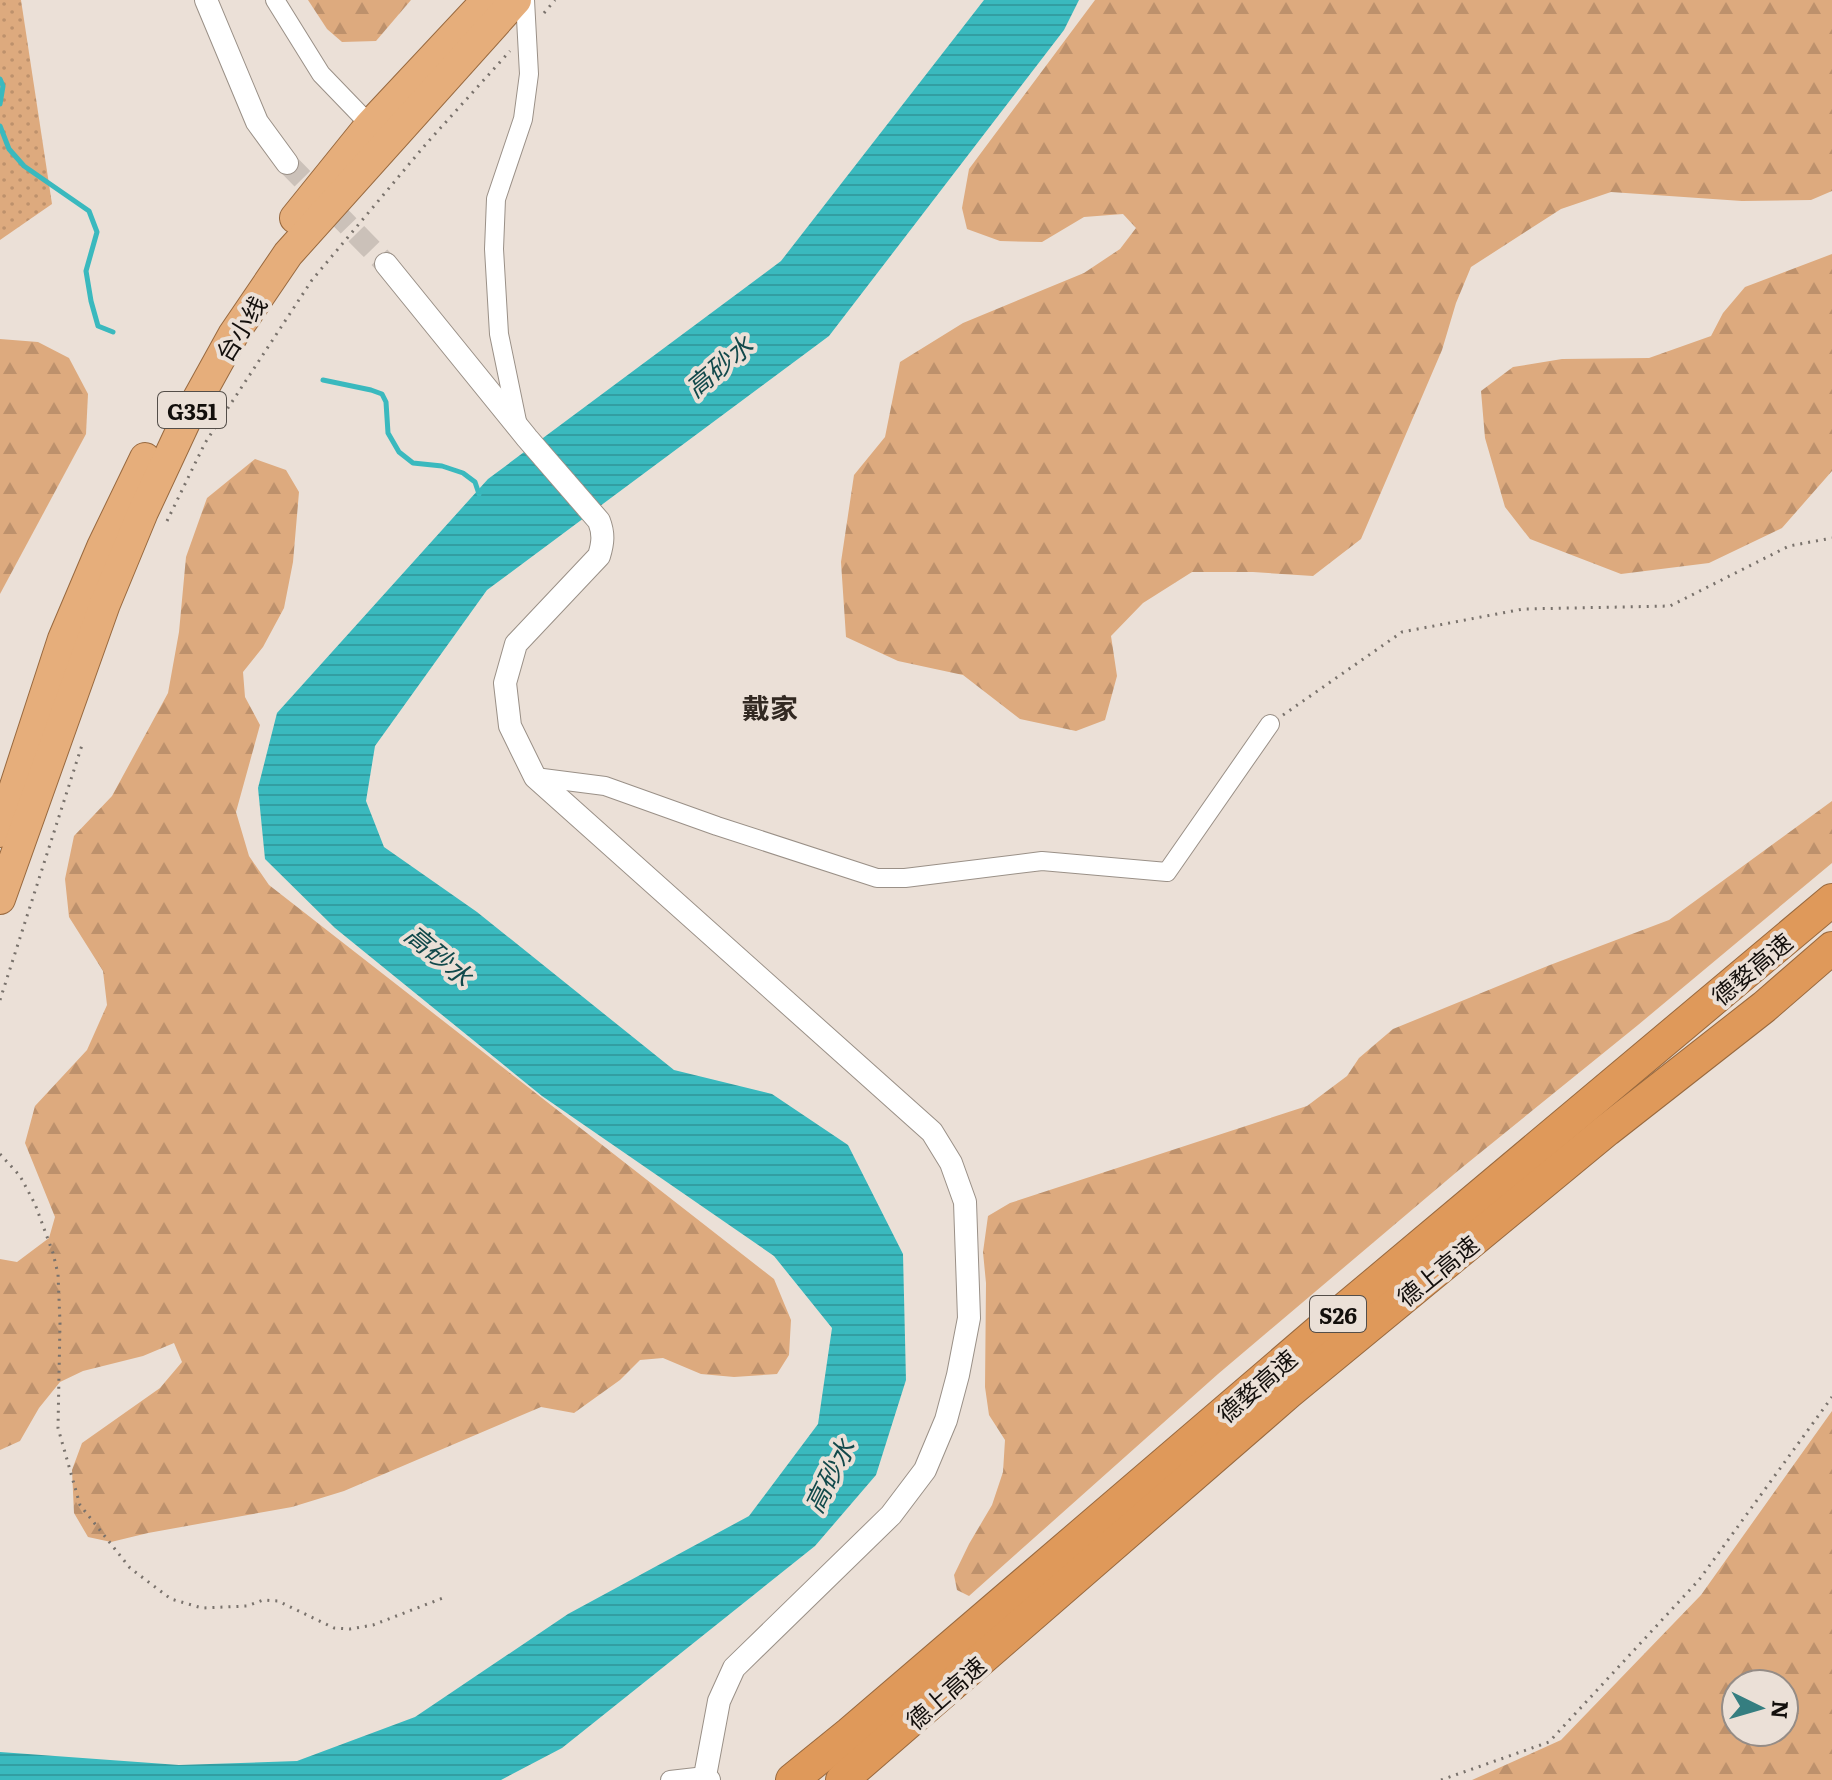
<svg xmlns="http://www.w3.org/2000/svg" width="1832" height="1780" font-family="Literata,'Noto Sans SC',serif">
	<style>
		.forest { fill: url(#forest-firs); fill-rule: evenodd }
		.park { fill: url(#park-dots) }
		.water { fill: url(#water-rules) }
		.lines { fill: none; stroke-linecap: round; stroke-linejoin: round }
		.stream { stroke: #3ab9be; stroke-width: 5 }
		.tertiary-tunnel { stroke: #cbc1b9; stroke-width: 22; stroke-dasharray: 22 11; stroke-linecap: butt }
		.minor-casing { stroke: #9a9087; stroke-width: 20 }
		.tertiary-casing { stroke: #9a9087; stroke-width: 24 }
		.trunk-casing { stroke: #98693f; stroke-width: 32 }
		.motorway-casing { stroke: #98693f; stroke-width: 34 }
		.path { stroke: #79726c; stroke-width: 3; stroke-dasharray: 2 6; stroke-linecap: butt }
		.minor { stroke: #fff; stroke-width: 18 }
		.tertiary { stroke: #fff; stroke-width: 22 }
		.trunk { stroke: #e6ae7b; stroke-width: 30 }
		.motorway { stroke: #df995a; stroke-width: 32 }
		.labels { text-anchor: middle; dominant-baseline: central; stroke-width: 8; stroke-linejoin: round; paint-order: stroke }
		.shield { fill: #ebe0d7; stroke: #544e49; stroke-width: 2 }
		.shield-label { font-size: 22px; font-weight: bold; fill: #130f0c }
		.street-label { font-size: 24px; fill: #130f0c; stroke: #ebe0d7 }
		.water-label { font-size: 26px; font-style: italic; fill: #12494b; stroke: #ebe0d7 }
		.quarter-label { font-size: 28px; font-weight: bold; fill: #322922; stroke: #ebe0d7 }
	</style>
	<defs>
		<pattern id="forest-firs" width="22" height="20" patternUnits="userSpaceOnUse" patternTransform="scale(2)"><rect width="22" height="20" fill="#ddaa7e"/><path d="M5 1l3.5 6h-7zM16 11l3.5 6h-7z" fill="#bd916c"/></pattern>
		<pattern id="park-dots" width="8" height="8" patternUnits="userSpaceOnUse" patternTransform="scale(2)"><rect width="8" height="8" fill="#ddaa7e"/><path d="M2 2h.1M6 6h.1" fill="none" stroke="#bd916c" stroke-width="1.8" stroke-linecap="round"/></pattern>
		<pattern id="water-rules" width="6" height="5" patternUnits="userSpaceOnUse" patternTransform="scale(2)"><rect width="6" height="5" fill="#3ab9be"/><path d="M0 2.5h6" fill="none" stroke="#329ea2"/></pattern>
	</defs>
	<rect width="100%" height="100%" fill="#ebe0d7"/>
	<!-- forest -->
	<g class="forest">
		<path d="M308,0H411L376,41L342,42L327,29Z"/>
		<path d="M1095,0H1832V191L1811,200L1742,201L1611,192L1561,209L1471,267L1456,303L1442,350L1361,539L1313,576L1253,572H1192L1143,603L1111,636L1117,676L1105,720L1076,731L1020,719L963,675L898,661L846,637L841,562L854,475L885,437L900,362L963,323L1084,273L1120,249L1136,228L1123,214L1084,217L1042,242L1000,241L967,229L962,208L969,169Z"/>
		<path d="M1832,254V471L1782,528L1709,563L1621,574L1530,539L1505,507L1485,438L1481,391L1513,367L1562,359L1649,358L1711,336L1723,313L1745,287Z"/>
		<path d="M0,339L38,342L69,358L88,394L86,434L0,594Z"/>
		<path d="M255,459L286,470L299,492L293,562L284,608L263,647L243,672L245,697L260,725L236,812L249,856L269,885L774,1279L791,1320L789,1355L777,1374L734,1377L701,1374L663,1358L640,1360L620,1380L574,1413L541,1407L344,1491L292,1507L148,1533L111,1542L88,1537L74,1513L72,1470L82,1443L160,1388L182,1362L174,1343L143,1356L83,1371L60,1382L39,1408L20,1441L0,1450V1259L17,1262L49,1238L55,1217L25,1143L35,1106L87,1050L107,1005L103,971L69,917L65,879L74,836L112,796L168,693L179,632L186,557L207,498Z"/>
		<path d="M1832,801V863L1638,1025L1459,1170L1218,1374L969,1596L957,1590L954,1575L969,1544L992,1505L1003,1472L1005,1440L989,1415L985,1387L986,1283L983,1252L988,1216L1010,1203L1307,1106L1347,1076L1359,1058L1393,1029L1550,965L1669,920Z"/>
		<path d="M1832,1411V1780H1472L1561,1740L1701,1595ZM1736,1684H1784V1732H1736Z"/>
	</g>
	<!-- park -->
	<path class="park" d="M0,0H21L52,204L0,240Z"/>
	<!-- water -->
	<path class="water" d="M984,0H1079L1064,30L829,336L487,590L375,746L366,801L384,847L477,912L674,1070L772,1094L848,1145L903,1254L906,1380L876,1475L815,1546L562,1748L501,1780H0V1752L179,1765L297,1761L415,1717L568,1614L749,1516L818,1424L832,1328L774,1256L542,1096L335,928L265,859L258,788L277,713L488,479L781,261Z"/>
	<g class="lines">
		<!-- stream -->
		<g class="stream">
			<path d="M0,79L3,86L0,104"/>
			<path d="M0,126L9,149L24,166L89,211L97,232L86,271L91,301L98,326L113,332"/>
			<path d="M323,380L371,390L382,394L386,402L388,433L399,452L413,463L442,466L463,473L475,482L479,494"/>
		</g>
		<!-- tertiary-tunnel -->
		<path class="tertiary-tunnel" d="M287,163L386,264"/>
		<defs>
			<g id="minor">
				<path d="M275,0L321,74L375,130"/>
				<path d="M518,426L499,334L494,249L496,199L523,119L529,74L525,0"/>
				<path d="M535,777L605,786L717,826L877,878H905L1042,861L1167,872L1270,724"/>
				<path d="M670,1780L705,1776"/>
			</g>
			<g id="tertiary">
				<path d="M206,0L257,122L287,163"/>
				<path d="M386,264L527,438L599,521C604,534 603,543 599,556L516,644L505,683L510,726L535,777L932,1132L951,1163L965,1202L969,1318L958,1375L946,1420L925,1470L891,1515L734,1668L719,1701L705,1776L709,1780"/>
			</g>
			<g id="trunk">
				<path d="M295,218L370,125L487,0"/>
				<path d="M0,832L63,639L102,547L145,458"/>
				<path d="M0,899L105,604L143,512L186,420L233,335L288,254L516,0"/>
			</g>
			<g id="motorway">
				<path d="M792,1780L850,1733L1347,1307L1832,900"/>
				<path d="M842,1780L1288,1393L1607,1130L1764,1007L1832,948"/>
			</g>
		</defs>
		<!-- minor casing -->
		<use href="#minor" class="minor-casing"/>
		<!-- tertiary casing -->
		<use href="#tertiary" class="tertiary-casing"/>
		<!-- trunk casing -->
		<use href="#trunk" class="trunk-casing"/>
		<!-- motorway casing -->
		<use href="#motorway" class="motorway-casing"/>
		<!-- path -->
		<g class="path">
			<path d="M544,13L555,0"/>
			<path d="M167,521L205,443L312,280L426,144L510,51"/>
			<path d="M1283,715L1402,632L1523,609L1670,606L1789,546L1832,538"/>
			<path d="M0,1000L82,745"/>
			<path d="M0,1154L20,1176L35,1204L53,1253L58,1274L60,1323L58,1428L80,1505L130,1568L171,1599L202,1608L247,1606L263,1600L278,1601L334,1628L350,1629L373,1625L443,1598"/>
			<path d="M1441,1780L1549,1742L1699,1580L1832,1397"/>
		</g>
		<!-- minor -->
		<use href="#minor" class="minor"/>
		<!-- tertiary -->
		<use href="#tertiary" class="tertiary"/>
		<!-- trunk -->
		<use href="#trunk" class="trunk"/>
		<!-- motorway -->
		<use href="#motorway" class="motorway"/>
	</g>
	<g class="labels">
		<!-- shield labels -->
		<g class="shield">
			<rect x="158" y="392" width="68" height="36" rx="6"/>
			<rect x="1310" y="1296" width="56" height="36" rx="6"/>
		</g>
		<g class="shield-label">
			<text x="192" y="410">G351</text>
			<text x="1338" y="1314">S26</text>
		</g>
		<!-- street labels -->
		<g class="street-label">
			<text transform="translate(240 328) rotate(-58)">台小线</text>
			<text transform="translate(1751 968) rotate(-40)">德婺高速</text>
			<text transform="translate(1437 1270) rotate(-39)">德上高速</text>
			<text transform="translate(1256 1385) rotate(-41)">德婺高速</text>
			<text transform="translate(945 1692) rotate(-41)">德上高速</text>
		</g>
		<!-- water labels -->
		<g class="water-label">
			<text transform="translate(718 365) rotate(-40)">高砂水</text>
			<text transform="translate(440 954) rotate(40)">高砂水</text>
			<text transform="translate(828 1475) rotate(-63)">高砂水</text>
		</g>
		<!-- quarter labels -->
		<g class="quarter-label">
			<text x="770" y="707">戴家</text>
		</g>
	</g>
	<!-- north arrow -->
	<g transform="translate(1760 1708) rotate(95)"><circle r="38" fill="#ebe0d7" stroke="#958c86" stroke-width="2"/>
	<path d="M0-6L14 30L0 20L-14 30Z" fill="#357e80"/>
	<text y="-12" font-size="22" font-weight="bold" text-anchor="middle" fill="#130f0c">N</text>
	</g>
</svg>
